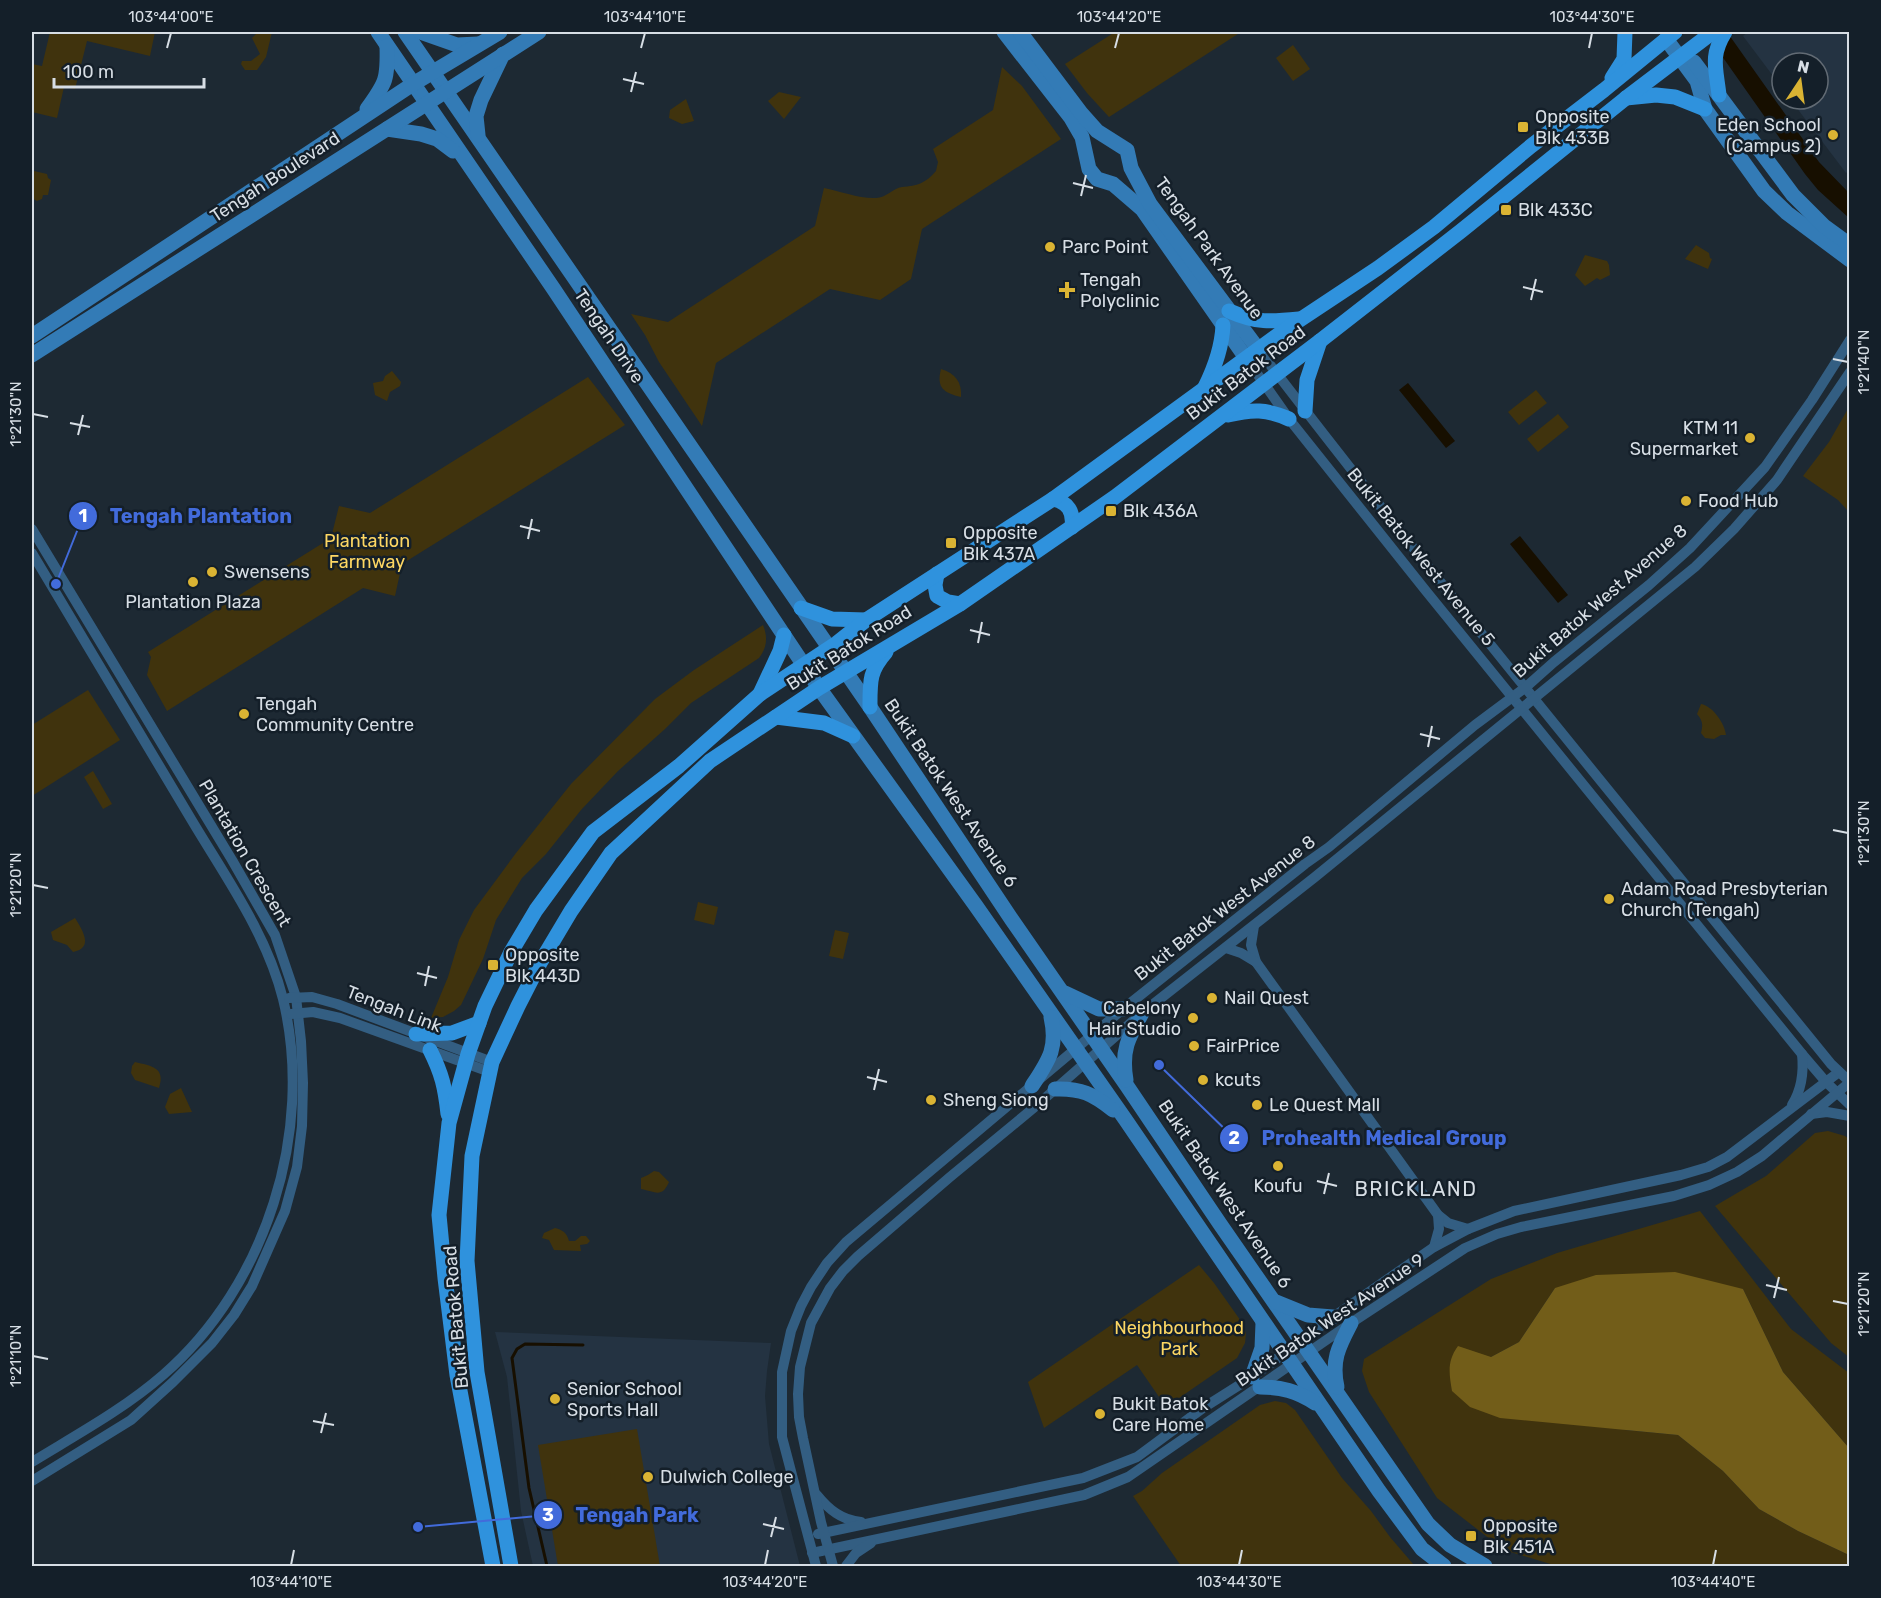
<svg xmlns="http://www.w3.org/2000/svg" width="1881" height="1598" font-family="Rubik,sans-serif">
	<style>
		.built { fill: #243342 }
		.green { fill: #40330d }
		.forest { fill: #725d19 }
		.water { fill: #170f00 }
		.lines { fill: none; stroke-linecap: round; stroke-linejoin: round }
		.stream { stroke: #170f00; stroke-width: 3 }
		.street { stroke: #335e82; stroke-width: 10 }
		.secondary { stroke: #337bb6; stroke-width: 15 }
		.primary { stroke: #2f92dd; stroke-width: 15 }
		.ticks { fill: none; stroke: #d7dee5; stroke-width: 2 }
		.poi-dot { fill: #dab333; stroke: #141f29; stroke-width: 2 }
		.labels { text-anchor: middle; dominant-baseline: central; stroke-width: 5; stroke-linejoin: round; paint-order: stroke }
		.poi-label { font-size: 18px; fill: #d7dee5; stroke: #141f29; text-anchor: start }
		.street-label { font-size: 18px; fill: #d7dee5; stroke: #141f29 }
		.park-label { font-size: 18px; fill: #fdd763; stroke: #141f29 }
		.neighbourhood-label { font-size: 20px; letter-spacing: 1.5px; fill: #d7dee5; stroke: #141f29 }
		.leader { fill: none; stroke: #426bdb; stroke-width: 2 }
		.callout-dot { fill: #426bdb; stroke: #141f29; stroke-width: 2 }
		.mark-label { font-size: 18px; text-anchor: middle; font-weight: bold; fill: #fff }
		.callout-label { font-size: 20px; text-anchor: middle; font-weight: bold; fill: #426bdb; stroke: #141f29; stroke-width: 5; stroke-linejoin: round; paint-order: stroke }
		.neatline { fill: none; stroke: #d7dee5; stroke-width: 2 }
		.ticks-label { font-size: 15px; text-anchor: middle; fill: #d7dee5 }
	</style>
	<rect width="100%" height="100%" fill="#1d2933"/>
	<!-- built -->
	<g class="built">
		<path d="M1748,32H1849L1850,170L1846,173L1790,99H1818V63H1782V88L1743,36Z"/>
		<path d="M495,1332L771,1343L767,1371L765,1396L769,1444L800,1566H533L521,1511L507,1377Z"/>
	</g>
	<!-- green -->
	<g class="green">
		<path d="M50,32H155L150,56L87,41L75,89L64,87L57,118L32,112V64L42,66Z"/>
		<path d="M258,32H272L266,57L257,70H245L241,64L242,61H251L260,54L252,38Z"/>
		<path d="M1115,32H1241L1109,117L1087,93L1065,64Z"/>
		<path d="M1293,45L1310,69L1293,81L1276,58Z"/>
		<path d="M1002,67L1022,86L1061,139L922,229L911,279L880,300L830,289L716,363L702,426L659,362L645,335L631,314L668,322L815,226L824,188C839,191 861,199 876,198C886,198 893,188 902,187C917,186 926,183 936,171L938,162L933,149L993,110Z"/>
		<path d="M779,92L801,97L784,119L768,101Z"/>
		<path d="M686,99L694,121L682,124L669,118L670,110Z"/>
		<path d="M34,171L47,174L48,178L51,180L48,195H43L42,199L37,201L32,198V173Z"/>
		<path d="M1696,245L1709,253L1710,258L1712,259L1708,269L1685,259Z"/>
		<path d="M1585,255L1607,261L1609,265L1610,275L1600,280L1597,278L1585,286L1575,275Z"/>
		<path d="M941,369C955,373 962,382 961,397C944,393 936,388 941,369Z"/>
		<path d="M392,371L401,382L400,386L390,392L387,401L375,395L373,383L383,381L385,376Z"/>
		<path d="M588,377L625,425L402,564L395,596L363,588L167,711L147,675L151,657L148,652L331,538L339,506L370,513Z"/>
		<path d="M1536,390L1547,403L1519,425L1508,412Z"/>
		<path d="M1849,407V512L1838,500L1803,476L1829,442Z"/>
		<path d="M1558,414L1569,427L1538,452L1527,439Z"/>
		<path d="M763,625C768,637 767,648 759,658L691,703L665,729L618,771L581,810L546,854L522,878L496,920L483,959L461,1005L454,1011L443,1017L431,1018L448,977L459,940L474,910L516,853L571,784L655,699L694,670Z"/>
		<path d="M88,690L120,740L32,796V725Z"/>
		<path d="M1701,704C1713,706 1725,724 1726,735H1721L1714,739L1705,738L1701,733C1703,725 1703,721 1697,714Z"/>
		<path d="M93,771L112,804L103,809L84,777Z"/>
		<path d="M698,902L718,907L714,925L694,920Z"/>
		<path d="M75,918C83,931 94,948 73,952L67,945L53,940L51,932Z"/>
		<path d="M835,930L849,933L843,959L829,956Z"/>
		<path d="M135,1062C151,1066 166,1067 159,1088L135,1080L131,1073L132,1066Z"/>
		<path d="M181,1088L192,1112L169,1114L165,1107L170,1094Z"/>
		<path d="M1828,1131L1845,1136L1849,1139V1357L1831,1343L1715,1206L1766,1176L1815,1133Z"/>
		<path d="M654,1171L659,1172L669,1182C662,1198 656,1192 641,1189V1178C646,1176 650,1174 654,1171Z"/>
		<path d="M1700,1211L1791,1329L1849,1373V1448L1783,1372L1743,1289L1555,1288L1519,1342L1491,1357L1625,1430L1678,1435L1723,1471L1759,1509L1798,1531L1849,1555V1566H1557L1504,1550L1437,1498L1369,1392L1362,1371L1364,1359L1491,1279L1557,1253Z"/>
		<path d="M555,1228C563,1230 567,1233 569,1241H575L581,1236H586L590,1241L587,1244L580,1245L581,1251L554,1250L549,1240L542,1238L544,1233Z"/>
		<path d="M1199,1265L1214,1283L1243,1324L1246,1334L1245,1343L1237,1358L1166,1407L1137,1365L1044,1428L1028,1382Z"/>
		<path d="M1275,1401L1286,1403L1295,1410L1342,1478L1371,1511L1390,1537L1414,1565L1412,1566H1181L1133,1496L1142,1491L1162,1473L1260,1405Z"/>
		<path d="M637,1429L660,1566H558L538,1445Z"/>
	</g>
	<!-- forest -->
	<path class="forest" d="M1675,1272L1743,1289L1783,1372L1849,1448V1555L1798,1531L1759,1509L1723,1471L1678,1435L1500,1418L1470,1407L1452,1391C1449,1373 1447,1361 1458,1346L1491,1357L1519,1342L1555,1288L1596,1275Z"/>
	<!-- water -->
	<g class="water">
		<path d="M1705,32H1727L1819,162L1849,193V218L1818,190L1805,174Z"/>
		<path d="M1408,383L1455,441L1446,448L1399,390Z"/>
		<path d="M1520,536L1568,595L1558,603L1510,544Z"/>
	</g>
	<g class="lines">
		<!-- stream -->
		<path class="stream" d="M547,1566L529,1488L512,1358L517,1349L525,1344L583,1345"/>
		<!-- street -->
		<g class="street">
			<path d="M1246,358L1289,419L1426,591L1802,1054L1826,1082L1850,1105"/>
			<path d="M32,529L232,860L275,935L296,997L301,1041L303,1083L302,1126L297,1167L285,1211L252,1286L234,1315L212,1343L173,1382L131,1420L32,1481"/>
			<path d="M32,553C86,643 140,734 194,824C227,879 267,935 283,999C315,1131 266,1286 163,1375C124,1409 76,1435 32,1462"/>
			<path d="M1254,926L1251,945L1256,962L1438,1215L1448,1223L1468,1229"/>
			<path d="M1226,948L1241,953L1256,962"/>
			<path d="M289,998L312,997L337,1004L492,1062"/>
			<path d="M291,1014L313,1012L340,1018L490,1072"/>
			<path d="M1792,1105C1802,1089 1804,1073 1802,1054"/>
			<path d="M1811,1114L1827,1112L1850,1116"/>
			<path d="M1434,1247L1439,1229L1438,1215"/>
			<path d="M817,1495C829,1510 842,1520 861,1522"/>
			<path d="M818,1534L1083,1478L1137,1457L1203,1408L1252,1377L1333,1317L1434,1247L1468,1229L1514,1211L1681,1175L1708,1167L1727,1157L1839,1072"/>
			<path d="M812,1553L1084,1495L1128,1477L1351,1323L1465,1248L1497,1234L1521,1227L1674,1196L1709,1185L1737,1172L1762,1156L1850,1082L1831,1064C1639,827 1444,592 1258,349"/>
			<path d="M816,1566L782,1437V1372L791,1331L801,1306L811,1287L827,1263L846,1242L1123,1009L1305,864L1329,847L1475,725L1526,687L1554,662L1649,585L1690,548L1765,467L1812,400L1850,340"/>
			<path d="M833,1566L821,1522L803,1438L799,1417L798,1394L800,1367L811,1323L830,1288L843,1271L858,1256L950,1177L1036,1106L1142,1013L1315,877L1695,567L1734,529L1777,480L1850,372"/>
			<path d="M846,1566L856,1553L871,1543"/>
		</g>
		<!-- secondary -->
		<g class="secondary">
			<path d="M378,32L553,288L819,688L976,906L1125,1119L1379,1491L1422,1549L1444,1566"/>
			<path d="M405,32L870,707L1012,920L1127,1086L1220,1224L1428,1524L1450,1545L1485,1566"/>
			<path d="M420,32L457,45L478,44"/>
			<path d="M1004,32L1071,118L1082,137L1089,169L1097,179L1113,184L1142,209L1246,358"/>
			<path d="M1020,32L1081,113L1097,131L1127,150L1131,168L1150,204L1258,349"/>
			<path d="M1666,39L1697,81L1705,109L1764,191L1787,213L1850,260"/>
			<path d="M1694,62L1793,195L1824,226L1850,245"/>
			<path d="M367,109C386,83 388,79 387,46"/>
			<path d="M387,129L421,134L437,139L453,151"/>
			<path d="M478,135L476,116L481,100L503,54"/>
			<path d="M32,336L413,84L500,32"/>
			<path d="M32,355L539,32"/>
			<path d="M1065,993L1099,1009H1123"/>
			<path d="M1126,1080C1121,1051 1128,1038 1142,1013"/>
			<path d="M1032,1086C1049,1060 1058,1048 1051,1017"/>
			<path d="M1055,1089C1081,1088 1093,1094 1113,1110"/>
			<path d="M1276,1302L1308,1315L1333,1317"/>
			<path d="M1252,1377L1262,1348L1263,1323"/>
			<path d="M1260,1387C1281,1387 1297,1391 1315,1403"/>
			<path d="M1337,1387C1331,1360 1339,1346 1351,1323"/>
		</g>
		<!-- primary -->
		<g class="primary">
			<path d="M1612,78L1624,59L1625,32"/>
			<path d="M1719,95C1716,68 1710,56 1725,32"/>
			<path d="M1626,98L1656,95L1675,97L1705,109"/>
			<path d="M1229,311C1257,323 1270,322 1299,319"/>
			<path d="M1205,387C1215,367 1222,347 1223,325"/>
			<path d="M1305,411L1307,380L1320,341"/>
			<path d="M1228,415C1253,409 1266,409 1289,419"/>
			<path d="M1053,499C1068,502 1074,512 1072,527"/>
			<path d="M937,574L935,585L937,596L948,602L960,604"/>
			<path d="M801,608L832,619L866,620"/>
			<path d="M760,694L780,651L784,635"/>
			<path d="M870,707C870,682 869,671 886,652"/>
			<path d="M776,717L824,723L853,736"/>
			<path d="M416,1034L452,1033L479,1023"/>
			<path d="M430,1050C442,1074 445,1087 448,1114"/>
			<path d="M493,1566L457,1375L445,1278L439,1215L449,1123L468,1054L485,1006L511,952L536,910L593,832L679,766L760,694L837,643L866,620L1053,499L1286,329L1378,268L1434,227L1531,146L1604,90L1675,32"/>
			<path d="M511,1566L477,1372L467,1261L472,1156L492,1062L518,1006L540,963L571,911L611,853L710,761L819,688L960,604L1115,497L1320,341L1461,231L1626,98L1713,32"/>
		</g>
	</g>
	<!-- ticks -->
	<path class="ticks" d="M167,48L171,33M641,48L645,33M1115,48L1119,33M1589,48L1592,33M623,79L644,84M631,92L636,72M1073,183L1093,188M1081,196L1086,175M1523,287L1543,292M1531,300L1536,279M1833,359L1848,362M33,414L48,417M70,423L90,427M78,435L83,415M520,526L540,531M528,539L532,519M970,630L990,635M978,643L982,622M1420,734L1440,739M1428,747L1432,726M1833,830L1848,833M33,885L48,888M417,973L437,978M425,986L429,966M867,1077L887,1082M874,1090L879,1069M1317,1181L1337,1186M1324,1194L1329,1173M1766,1285L1787,1290M1774,1298L1779,1277M1833,1301L1848,1304M33,1356L48,1359M313,1421L334,1425M321,1433L326,1413M763,1524L784,1529M771,1537L776,1517M291,1565L294,1550M765,1565L768,1550M1239,1565L1242,1550M1713,1565L1716,1550"/>
	<!-- markers -->
	<g class="poi-dot">
		<rect x="1517" y="121" width="12" height="12" rx="3"/>
		<circle cx="1833" cy="135" r="6"/>
		<rect x="1500" y="204" width="12" height="12" rx="3"/>
		<circle cx="1050" cy="247" r="6"/>
		<path d="M1064 281h6v6h6v6h-6v6h-6v-6h-6v-6h6z"/>
		<circle cx="1750" cy="438" r="6"/>
		<circle cx="1686" cy="501" r="6"/>
		<rect x="1105" y="505" width="12" height="12" rx="3"/>
		<rect x="945" y="537" width="12" height="12" rx="3"/>
		<circle cx="212" cy="572" r="6"/>
		<circle cx="193" cy="582" r="6"/>
		<circle cx="244" cy="714" r="6"/>
		<circle cx="1609" cy="899" r="6"/>
		<rect x="487" y="959" width="12" height="12" rx="3"/>
		<circle cx="1212" cy="998" r="6"/>
		<circle cx="1193" cy="1018" r="6"/>
		<circle cx="1194" cy="1046" r="6"/>
		<circle cx="1203" cy="1080" r="6"/>
		<circle cx="931" cy="1100" r="6"/>
		<circle cx="1257" cy="1105" r="6"/>
		<circle cx="1278" cy="1166" r="6"/>
		<circle cx="555" cy="1399" r="6"/>
		<circle cx="1100" cy="1414" r="6"/>
		<circle cx="648" cy="1477" r="6"/>
		<rect x="1465" y="1530" width="12" height="12" rx="3"/>
	</g>
	<g class="labels">
		<!-- poi labels -->
		<g class="poi-label">
			<text x="1535" y="117">Opposite<tspan x="1535" dy="21">Blk 433B</tspan></text>
			<text x="1821" y="125" text-anchor="end">Eden School<tspan x="1821" dy="21">(Campus 2)</tspan></text>
			<text x="1518" y="210">Blk 433C</text>
			<text x="1062" y="247">Parc Point</text>
			<text x="1080" y="280">Tengah<tspan x="1080" dy="21">Polyclinic</tspan></text>
			<text x="1738" y="428" text-anchor="end">KTM 11<tspan x="1738" dy="21">Supermarket</tspan></text>
			<text x="1698" y="501">Food Hub</text>
			<text x="1123" y="511">Blk 436A</text>
			<text x="963" y="533">Opposite<tspan x="963" dy="21">Blk 437A</tspan></text>
			<text x="224" y="572">Swensens</text>
			<text x="193" y="602" text-anchor="middle">Plantation Plaza</text>
			<text x="256" y="704">Tengah<tspan x="256" dy="21">Community Centre</tspan></text>
			<text x="1621" y="889">Adam Road Presbyterian<tspan x="1621" dy="21">Church (Tengah)</tspan></text>
			<text x="505" y="955">Opposite<tspan x="505" dy="21">Blk 443D</tspan></text>
			<text x="1224" y="998">Nail Quest</text>
			<text x="1181" y="1008" text-anchor="end">Cabelony<tspan x="1181" dy="21">Hair Studio</tspan></text>
			<text x="1206" y="1046">FairPrice</text>
			<text x="1215" y="1080">kcuts</text>
			<text x="943" y="1100">Sheng Siong</text>
			<text x="1269" y="1105">Le Quest Mall</text>
			<text x="1278" y="1186" text-anchor="middle">Koufu</text>
			<text x="567" y="1389">Senior School<tspan x="567" dy="21">Sports Hall</tspan></text>
			<text x="1112" y="1404">Bukit Batok<tspan x="1112" dy="21">Care Home</tspan></text>
			<text x="660" y="1477">Dulwich College</text>
			<text x="1483" y="1526">Opposite<tspan x="1483" dy="21">Blk 451A</tspan></text>
		</g>
		<!-- street labels -->
		<g class="street-label">
			<text transform="translate(275 177) rotate(-33)">Tengah Boulevard</text>
			<text transform="translate(1209 248) rotate(54)">Tengah Park Avenue</text>
			<text transform="translate(609 336) rotate(56)">Tengah Drive</text>
			<text transform="translate(1246 373) rotate(-37)">Bukit Batok Road</text>
			<text transform="translate(1421 557) rotate(51)">Bukit Batok West Avenue 5</text>
			<text transform="translate(1600 601) rotate(-41)">Bukit Batok West Avenue 8</text>
			<text transform="translate(849 648) rotate(-32)">Bukit Batok Road</text>
			<text transform="translate(951 793) rotate(56)">Bukit Batok West Avenue 6</text>
			<text transform="translate(245 853) rotate(60)">Plantation Crescent</text>
			<text transform="translate(1225 908) rotate(-38)">Bukit Batok West Avenue 8</text>
			<text transform="translate(394 1009) rotate(21)">Tengah Link</text>
			<text transform="translate(1225 1194) rotate(56)">Bukit Batok West Avenue 6</text>
			<text transform="translate(456 1317) rotate(-95)">Bukit Batok Road</text>
			<text transform="translate(1330 1320) rotate(-34)">Bukit Batok West Avenue 9</text>
		</g>
		<!-- park labels -->
		<g class="park-label">
			<text x="367" y="541">Plantation<tspan x="367" dy="21">Farmway</tspan></text>
			<text x="1179" y="1328">Neighbourhood<tspan x="1179" dy="21">Park</tspan></text>
		</g>
		<!-- neighbourhood labels -->
		<g class="neighbourhood-label">
			<text x="1416" y="1189">BRICKLAND</text>
		</g>
	</g>
	<!-- callouts -->
	<path class="leader" d="M56 584L83 516M1159 1065L1234 1138M418 1527L548 1515"/>
	<g class="callout-dot">
		<circle cx="56" cy="584" r="6"/>
		<circle cx="1159" cy="1065" r="6"/>
		<circle cx="418" cy="1527" r="6"/>
		<circle cx="83" cy="516" r="15"/>
		<circle cx="1234" cy="1138" r="15"/>
		<circle cx="548" cy="1515" r="15"/>
	</g>
	<g class="mark-label">
		<text x="83" y="522">1</text>
		<text x="1234" y="1144">2</text>
		<text x="548" y="1521">3</text>
	</g>
	<g class="callout-label">
		<text x="201" y="523">Tengah Plantation</text>
		<text x="1384" y="1145">Prohealth Medical Group</text>
		<text x="637" y="1522">Tengah Park</text>
	</g>
	<!-- border -->
	<rect width="1881" height="1598" fill="none" stroke="#141f29" stroke-width="66"/>
	<!-- north arrow -->
	<g transform="translate(1800 81) rotate(13)"><circle r="28" fill="#141f29" stroke="#626b74" stroke-width="1.5"/>
	<path d="M0-4.5L10 22L0 15L-10 22Z" fill="#dab333"/>
	<text y="-9" font-size="16" font-weight="bold" text-anchor="middle" fill="#d7dee5">N</text>
	</g>
	<!-- scale -->
	<path d="M54 78v9h150v-9" fill="none" stroke="#d7dee5" stroke-width="3"/>
	<text x="63" y="78" font-size="18" fill="#d7dee5" stroke="#141f29" stroke-width="4.5" paint-order="stroke">100 m</text>
	<rect x="33" y="33" width="1815" height="1532" class="neatline"/>
	<g class="ticks-label">
		<text x="171" y="22">103°44'00"E</text>
		<text x="645" y="22">103°44'10"E</text>
		<text x="1119" y="22">103°44'20"E</text>
		<text x="1592" y="22">103°44'30"E</text>
		<text transform="translate(1864 362) rotate(-90)" y="5">1°21'40"N</text>
		<text transform="translate(16 414) rotate(-90)" y="5">1°21'30"N</text>
		<text transform="translate(1864 833) rotate(-90)" y="5">1°21'30"N</text>
		<text transform="translate(16 885) rotate(-90)" y="5">1°21'20"N</text>
		<text transform="translate(1864 1304) rotate(-90)" y="5">1°21'20"N</text>
		<text transform="translate(16 1356) rotate(-90)" y="5">1°21'10"N</text>
		<text x="291" y="1587">103°44'10"E</text>
		<text x="765" y="1587">103°44'20"E</text>
		<text x="1239" y="1587">103°44'30"E</text>
		<text x="1713" y="1587">103°44'40"E</text>
	</g>
</svg>
